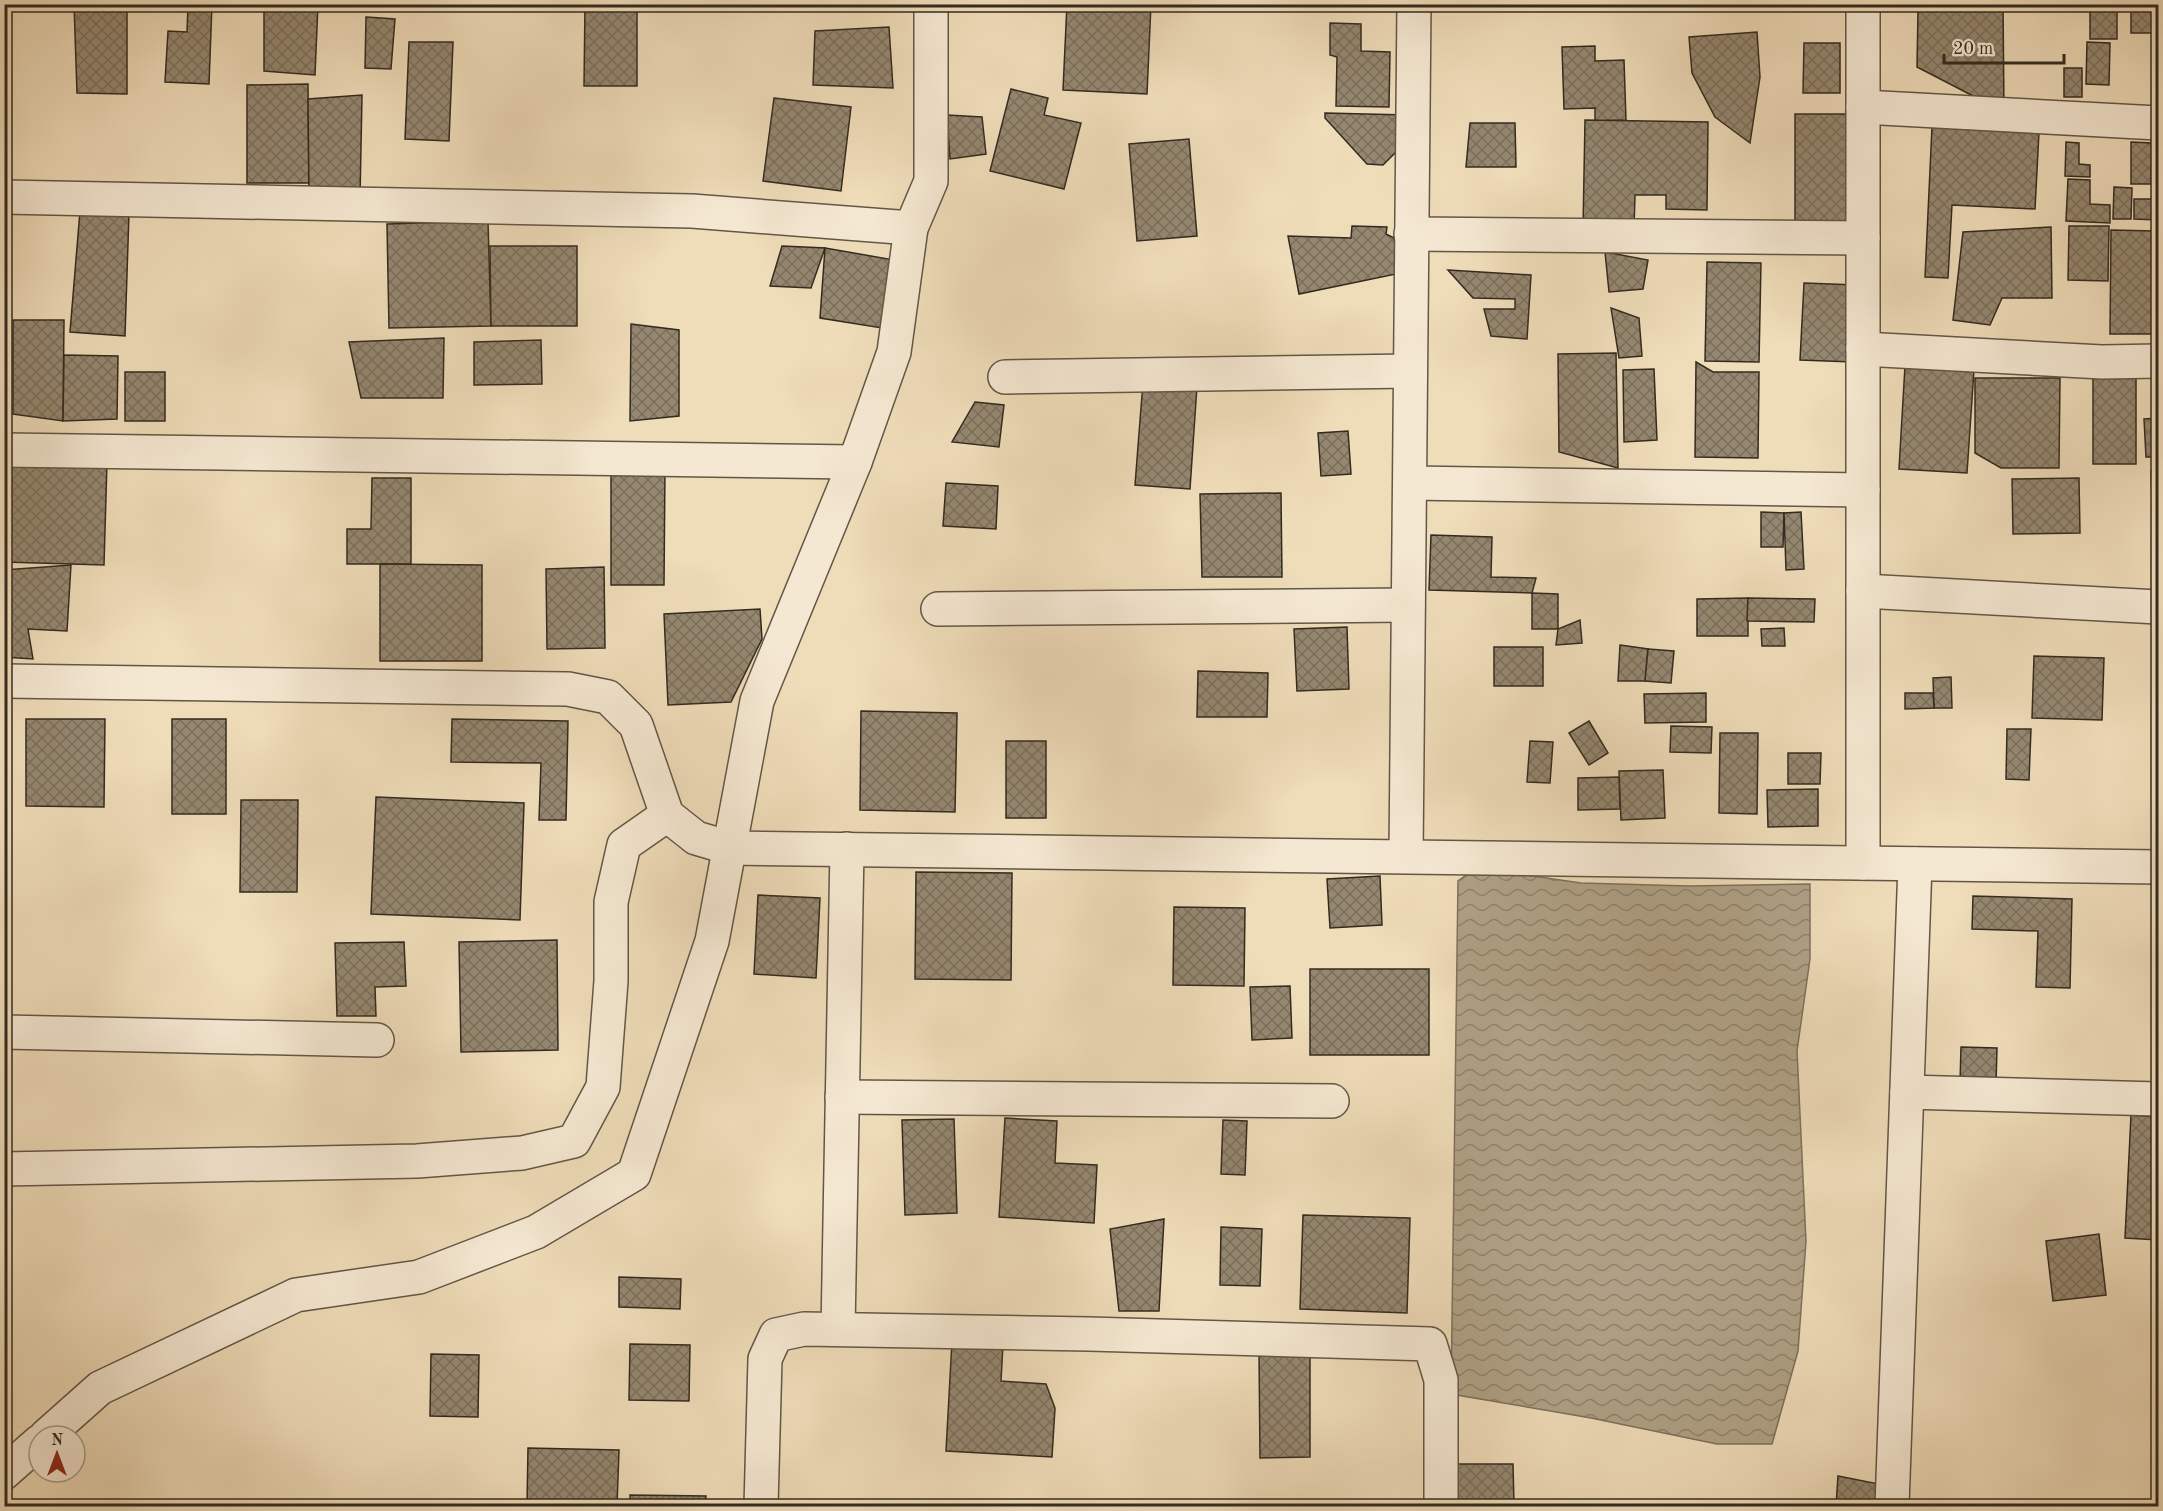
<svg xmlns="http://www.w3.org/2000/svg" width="2163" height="1511" font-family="'Old Standard TT',serif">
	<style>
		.water { fill: url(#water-waves); stroke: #7d715d; stroke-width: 1.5 }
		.building { fill: url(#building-cross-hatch); stroke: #332b20; stroke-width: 1.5 }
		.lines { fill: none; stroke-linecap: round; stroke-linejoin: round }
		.street-casing { stroke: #625746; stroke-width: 36 }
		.street { stroke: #f5e8d2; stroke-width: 33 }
	</style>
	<defs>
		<pattern id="water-waves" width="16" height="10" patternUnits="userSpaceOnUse" patternTransform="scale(1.5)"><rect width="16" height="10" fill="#afa085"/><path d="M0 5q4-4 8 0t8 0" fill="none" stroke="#8f836c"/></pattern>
		<pattern id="building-cross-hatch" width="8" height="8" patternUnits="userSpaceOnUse" patternTransform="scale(1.5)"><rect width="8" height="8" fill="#958770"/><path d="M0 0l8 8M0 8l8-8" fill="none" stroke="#7a6f5c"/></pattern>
	</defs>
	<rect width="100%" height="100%" fill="#efdcb9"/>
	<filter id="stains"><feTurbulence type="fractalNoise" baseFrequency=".00333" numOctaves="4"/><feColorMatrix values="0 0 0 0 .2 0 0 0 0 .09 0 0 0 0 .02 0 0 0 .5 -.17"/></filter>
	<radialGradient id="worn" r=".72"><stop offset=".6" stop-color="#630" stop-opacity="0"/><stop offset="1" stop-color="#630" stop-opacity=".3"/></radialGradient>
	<!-- water -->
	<path class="water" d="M1476,868L1581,883L1689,886L1810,884V959L1797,1051L1806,1241L1798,1351L1772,1444H1717L1591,1418L1451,1394L1458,881Z"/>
	<!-- building -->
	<g class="building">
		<path d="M74,4H127V94L77,93Z"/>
		<path d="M188,4H212L209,84L165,82L168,31L187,32Z"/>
		<path d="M264,4H318L315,75L264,71Z"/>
		<path d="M585,4H637V86H584Z"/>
		<path d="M1067,4H1151L1147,94L1063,90Z"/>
		<path d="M1922,4H2003L2004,112L1917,67L1918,12Z"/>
		<rect x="2090" y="4" width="27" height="35"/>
		<rect x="2131" y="4" width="27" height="29"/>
		<path d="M366,17L395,19L391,69L365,68Z"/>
		<path d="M1330,23L1361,24V51L1390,52L1389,107L1336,106L1337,57L1330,55Z"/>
		<path d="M889,27L893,88L813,85L815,31Z"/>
		<path d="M1757,32L1760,77L1750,143L1715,117L1692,73L1689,37Z"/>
		<path d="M409,42H453L449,141L405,139Z"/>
		<path d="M2087,42L2110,43L2109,85L2086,84Z"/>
		<path d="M1804,43H1840V93H1803Z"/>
		<path d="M1595,46V61L1624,60L1626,120L1595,121V108L1564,109L1562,47Z"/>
		<rect x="2064" y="68" width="18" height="29"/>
		<path d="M308,84L309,183H247V85Z"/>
		<path d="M1011,89L1048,98L1044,115L1081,123L1064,189L990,171Z"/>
		<path d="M362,95L360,198H309L308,99Z"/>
		<path d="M774,98L851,107L841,191L763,181Z"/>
		<path d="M1325,113L1407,115L1405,143L1383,165L1367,164L1325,118Z"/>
		<rect x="1795" y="114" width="53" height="109"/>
		<path d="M947,115L982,117L986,154L950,159Z"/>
		<path d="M1585,120L1708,122L1707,210L1666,209V195H1635L1634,229L1583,228Z"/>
		<path d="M1470,123H1515L1516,167H1466Z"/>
		<path d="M1932,127L2039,132L2035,209L1952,205L1948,278L1925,277Z"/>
		<path d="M1189,139L1197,236L1137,241L1129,144Z"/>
		<path d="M2158,141V192H2157Z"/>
		<path d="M2066,142L2079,143V164L2090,165V177L2065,176Z"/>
		<path d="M2131,142L2152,143L2151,184H2131Z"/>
		<path d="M2068,179L2090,180V204L2110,205V223L2066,221Z"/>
		<path d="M2114,187L2132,188L2131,219H2113Z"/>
		<path d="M2134,199H2158V220L2134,219Z"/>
		<path d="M80,211L129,213L125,336L70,332Z"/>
		<path d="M488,221L491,326L389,328L387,224Z"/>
		<path d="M1352,226L1387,227L1386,234L1394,238L1401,273L1299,294L1288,236L1351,238Z"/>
		<path d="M2069,226H2109L2108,281L2068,280Z"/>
		<path d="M2051,227L2052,298H2002L1990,325L1953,320L1963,232Z"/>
		<path d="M2111,230L2155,231L2154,334H2110Z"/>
		<path d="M490,246H577V326H491Z"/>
		<path d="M782,246L825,248L811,288L770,286Z"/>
		<path d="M825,248L894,260L882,328L820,318Z"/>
		<path d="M1605,252L1648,260L1643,289L1609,292Z"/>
		<path d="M1707,262L1761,263L1759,362L1705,361Z"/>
		<path d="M1448,270L1531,275L1527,339L1491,336L1484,309H1515V299L1473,298Z"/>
		<path d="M1804,283L1857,285L1853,362L1800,360Z"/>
		<path d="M1611,308L1639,318L1642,356L1619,358Z"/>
		<path d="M13,320H64L63,421L13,414Z"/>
		<path d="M631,324L679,330V416L630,421Z"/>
		<path d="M444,338L443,398H361L349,342Z"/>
		<path d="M541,340L542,384L474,385V342Z"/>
		<path d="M1616,353L1618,468L1559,452L1558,354Z"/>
		<path d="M64,355L118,356L117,419L63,421Z"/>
		<path d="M1696,362L1713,372H1759L1758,458L1695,457Z"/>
		<rect x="2093" y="362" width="43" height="102"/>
		<path d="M1905,366L1974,370L1967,473L1899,469Z"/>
		<path d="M1654,369L1657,440L1624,442L1623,370Z"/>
		<rect x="125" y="372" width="40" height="49"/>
		<path d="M1975,378H2060L2059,468H2001L1975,453Z"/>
		<path d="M1143,382L1197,386L1190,489L1135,485Z"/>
		<path d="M975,402L1004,405L999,447L952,442Z"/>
		<path d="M2158,418V457H2146L2144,419Z"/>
		<path d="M1348,431L1351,474L1321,476L1318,433Z"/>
		<path d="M4,459L107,462L104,565L4,562Z"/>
		<path d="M611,468H665L664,585H611Z"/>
		<path d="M2151,471H2158V553H2154Z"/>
		<path d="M372,478H411V564H347V529H371Z"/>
		<path d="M2079,478L2080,533L2013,534L2012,479Z"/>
		<path d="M946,483L998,486L996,529L943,526Z"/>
		<path d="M1281,493L1282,577H1202L1200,494Z"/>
		<path d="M1761,512L1784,513L1783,547H1761Z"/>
		<path d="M1801,512L1804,569L1786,570L1784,513Z"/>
		<path d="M1431,535L1492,537L1491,577L1536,578L1532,593L1429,590Z"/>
		<path d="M380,564L482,565V661H380Z"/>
		<path d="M71,565L67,631L28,629L33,659L4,657V570Z"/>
		<path d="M604,567L605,648L547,649L546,569Z"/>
		<path d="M1532,593L1558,594V629H1532Z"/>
		<path d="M1748,598V636H1697V599Z"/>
		<path d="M1748,598L1815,599L1814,622L1747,621Z"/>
		<path d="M760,609L762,639L731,702L668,705L664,614Z"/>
		<path d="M1580,620L1582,643L1556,645L1558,629Z"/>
		<path d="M1347,627L1349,689L1297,691L1294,629Z"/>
		<path d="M1784,628L1785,646H1762L1761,629Z"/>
		<path d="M1620,645L1648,649L1645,681H1618Z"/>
		<rect x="1494" y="647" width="49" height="39"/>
		<path d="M1648,649L1674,651L1671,683L1645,681Z"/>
		<path d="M2034,656L2104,658L2102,720L2032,718Z"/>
		<path d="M1198,671L1268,673L1267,717H1197Z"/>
		<path d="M1951,677L1952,708H1934L1933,678Z"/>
		<path d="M1706,693V722L1645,723L1644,694Z"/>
		<path d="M1905,693H1933L1934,708L1905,709Z"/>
		<path d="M861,711L957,713L955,812L860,810Z"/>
		<path d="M26,719H105L104,807L26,806Z"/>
		<rect x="172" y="719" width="54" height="95"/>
		<path d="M452,719L568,721L566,820H539L541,763L451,762Z"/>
		<path d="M1589,721L1608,753L1589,765L1569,733Z"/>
		<path d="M1671,726L1712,727L1711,753L1670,752Z"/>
		<path d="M2007,729H2031L2029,780L2006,779Z"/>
		<path d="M1720,733H1758L1757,814L1719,813Z"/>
		<rect x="1006" y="741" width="40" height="77"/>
		<path d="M1530,741L1553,742L1550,783L1527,782Z"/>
		<path d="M1788,753H1821L1820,784H1788Z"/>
		<path d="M1663,770L1665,818L1621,820L1619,771Z"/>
		<path d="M1619,777L1620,809L1578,810V778Z"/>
		<path d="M1818,789V826L1768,827L1767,790Z"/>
		<path d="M376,797L524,803L520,920L371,914Z"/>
		<path d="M241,800H298L297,892H240Z"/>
		<path d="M4,804H7L10,906H4Z"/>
		<path d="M916,872L1012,873L1011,980L915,979Z"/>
		<path d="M1380,876L1382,925L1330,928L1327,879Z"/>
		<path d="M758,895L820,898L816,978L754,974Z"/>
		<path d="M1973,896L2072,899L2070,988L2036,987L2038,931L1972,929Z"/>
		<path d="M1174,907L1245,908L1244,986L1173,985Z"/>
		<path d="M557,940L558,1050L461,1052L459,942Z"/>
		<path d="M404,942L406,986L375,987L376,1016H337L335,943Z"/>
		<rect x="1310" y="969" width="119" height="86"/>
		<path d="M1290,986L1292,1038L1252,1040L1250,987Z"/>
		<path d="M1961,1047L1997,1048L1996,1084L1960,1083Z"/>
		<path d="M2131,1115L2158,1117V1240L2125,1238Z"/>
		<path d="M1005,1118L1057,1121L1055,1163L1097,1165L1094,1223L999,1217Z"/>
		<path d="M954,1119L957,1213L905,1215L902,1120Z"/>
		<path d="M1223,1120L1247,1121L1245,1175L1221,1174Z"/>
		<path d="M1303,1215L1410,1218L1407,1313L1300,1309Z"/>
		<path d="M1164,1219L1159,1311H1119L1110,1229Z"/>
		<path d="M1221,1227L1262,1229L1260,1286L1220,1285Z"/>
		<path d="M2099,1234L2106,1295L2053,1301L2046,1241Z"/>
		<path d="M619,1277L681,1279L680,1309L619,1307Z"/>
		<path d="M952,1341L1003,1344L1001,1381L1046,1384L1055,1408L1052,1457L946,1451Z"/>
		<path d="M630,1344L690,1345L689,1401L629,1400Z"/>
		<path d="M1310,1351V1457L1260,1458L1259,1352Z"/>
		<path d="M431,1354L479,1355L478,1417L430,1416Z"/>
		<path d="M528,1448L619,1450L617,1506H527Z"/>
		<path d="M1452,1464H1513L1514,1506H1453Z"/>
		<path d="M1838,1476L1884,1485L1883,1506H1836Z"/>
		<path d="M630,1495L706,1496L705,1506H630Z"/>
	</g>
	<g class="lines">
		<defs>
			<g id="street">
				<path d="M1863,4V863"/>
				<path d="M1863,107L2158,123"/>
				<path d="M4,197L692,211L911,228"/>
				<path d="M1411,234L1863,238"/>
				<path d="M1863,349L2102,362L2158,361"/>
				<path d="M1005,377L1410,371"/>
				<path d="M4,450L855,462"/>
				<path d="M1410,483L1863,490"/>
				<path d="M1863,591L2158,607"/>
				<path d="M938,609L1408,605"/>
				<path d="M4,681L568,689L608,697L636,725L667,815L696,838L730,848L2158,867"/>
				<path d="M1406,856L1414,4"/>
				<path d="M4,1032L377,1040"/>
				<path d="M1907,1092L2158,1099"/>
				<path d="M842,1097L1332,1101"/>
				<path d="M4,1169L417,1161L522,1153L574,1141L603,1087L611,981V902L624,845L667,815"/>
				<path d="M838,1329L847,849"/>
				<path d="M46,1436L100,1388L296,1295L419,1277L536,1232L634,1174L712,941L757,701L855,462L894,352L911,228L931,181V4"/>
				<path d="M4,1473L39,1442"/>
				<path d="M761,1506L765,1359L776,1335L804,1329L1089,1334L1430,1344L1441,1380V1506"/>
				<path d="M1892,1506L1915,864"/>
			</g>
		</defs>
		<!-- street casing -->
		<use href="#street" class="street-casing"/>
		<!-- street -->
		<use href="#street" class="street"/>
	</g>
	<!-- margin -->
	<rect width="2163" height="1511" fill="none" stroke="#efdcb9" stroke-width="24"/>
	<rect x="6" y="6" width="2151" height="1499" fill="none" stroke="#332b20" stroke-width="3"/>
	<rect x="12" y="12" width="2139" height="1487" fill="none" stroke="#332b20" stroke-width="1.5"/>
	<!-- north arrow -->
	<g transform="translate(57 1454)"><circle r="28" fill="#f5e8d2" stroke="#a79c8b" stroke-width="1.5"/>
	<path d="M0-4.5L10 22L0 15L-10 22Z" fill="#8f2418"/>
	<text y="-9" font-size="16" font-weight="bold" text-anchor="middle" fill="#332b20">N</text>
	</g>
	<!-- scale -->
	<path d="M1944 54v9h120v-9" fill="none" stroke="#332b20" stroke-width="3"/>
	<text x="1953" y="54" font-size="18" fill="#332b20" stroke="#f5e8d2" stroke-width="4.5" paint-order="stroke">20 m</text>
	<rect width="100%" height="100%" filter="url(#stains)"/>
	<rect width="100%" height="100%" fill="url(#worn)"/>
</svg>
